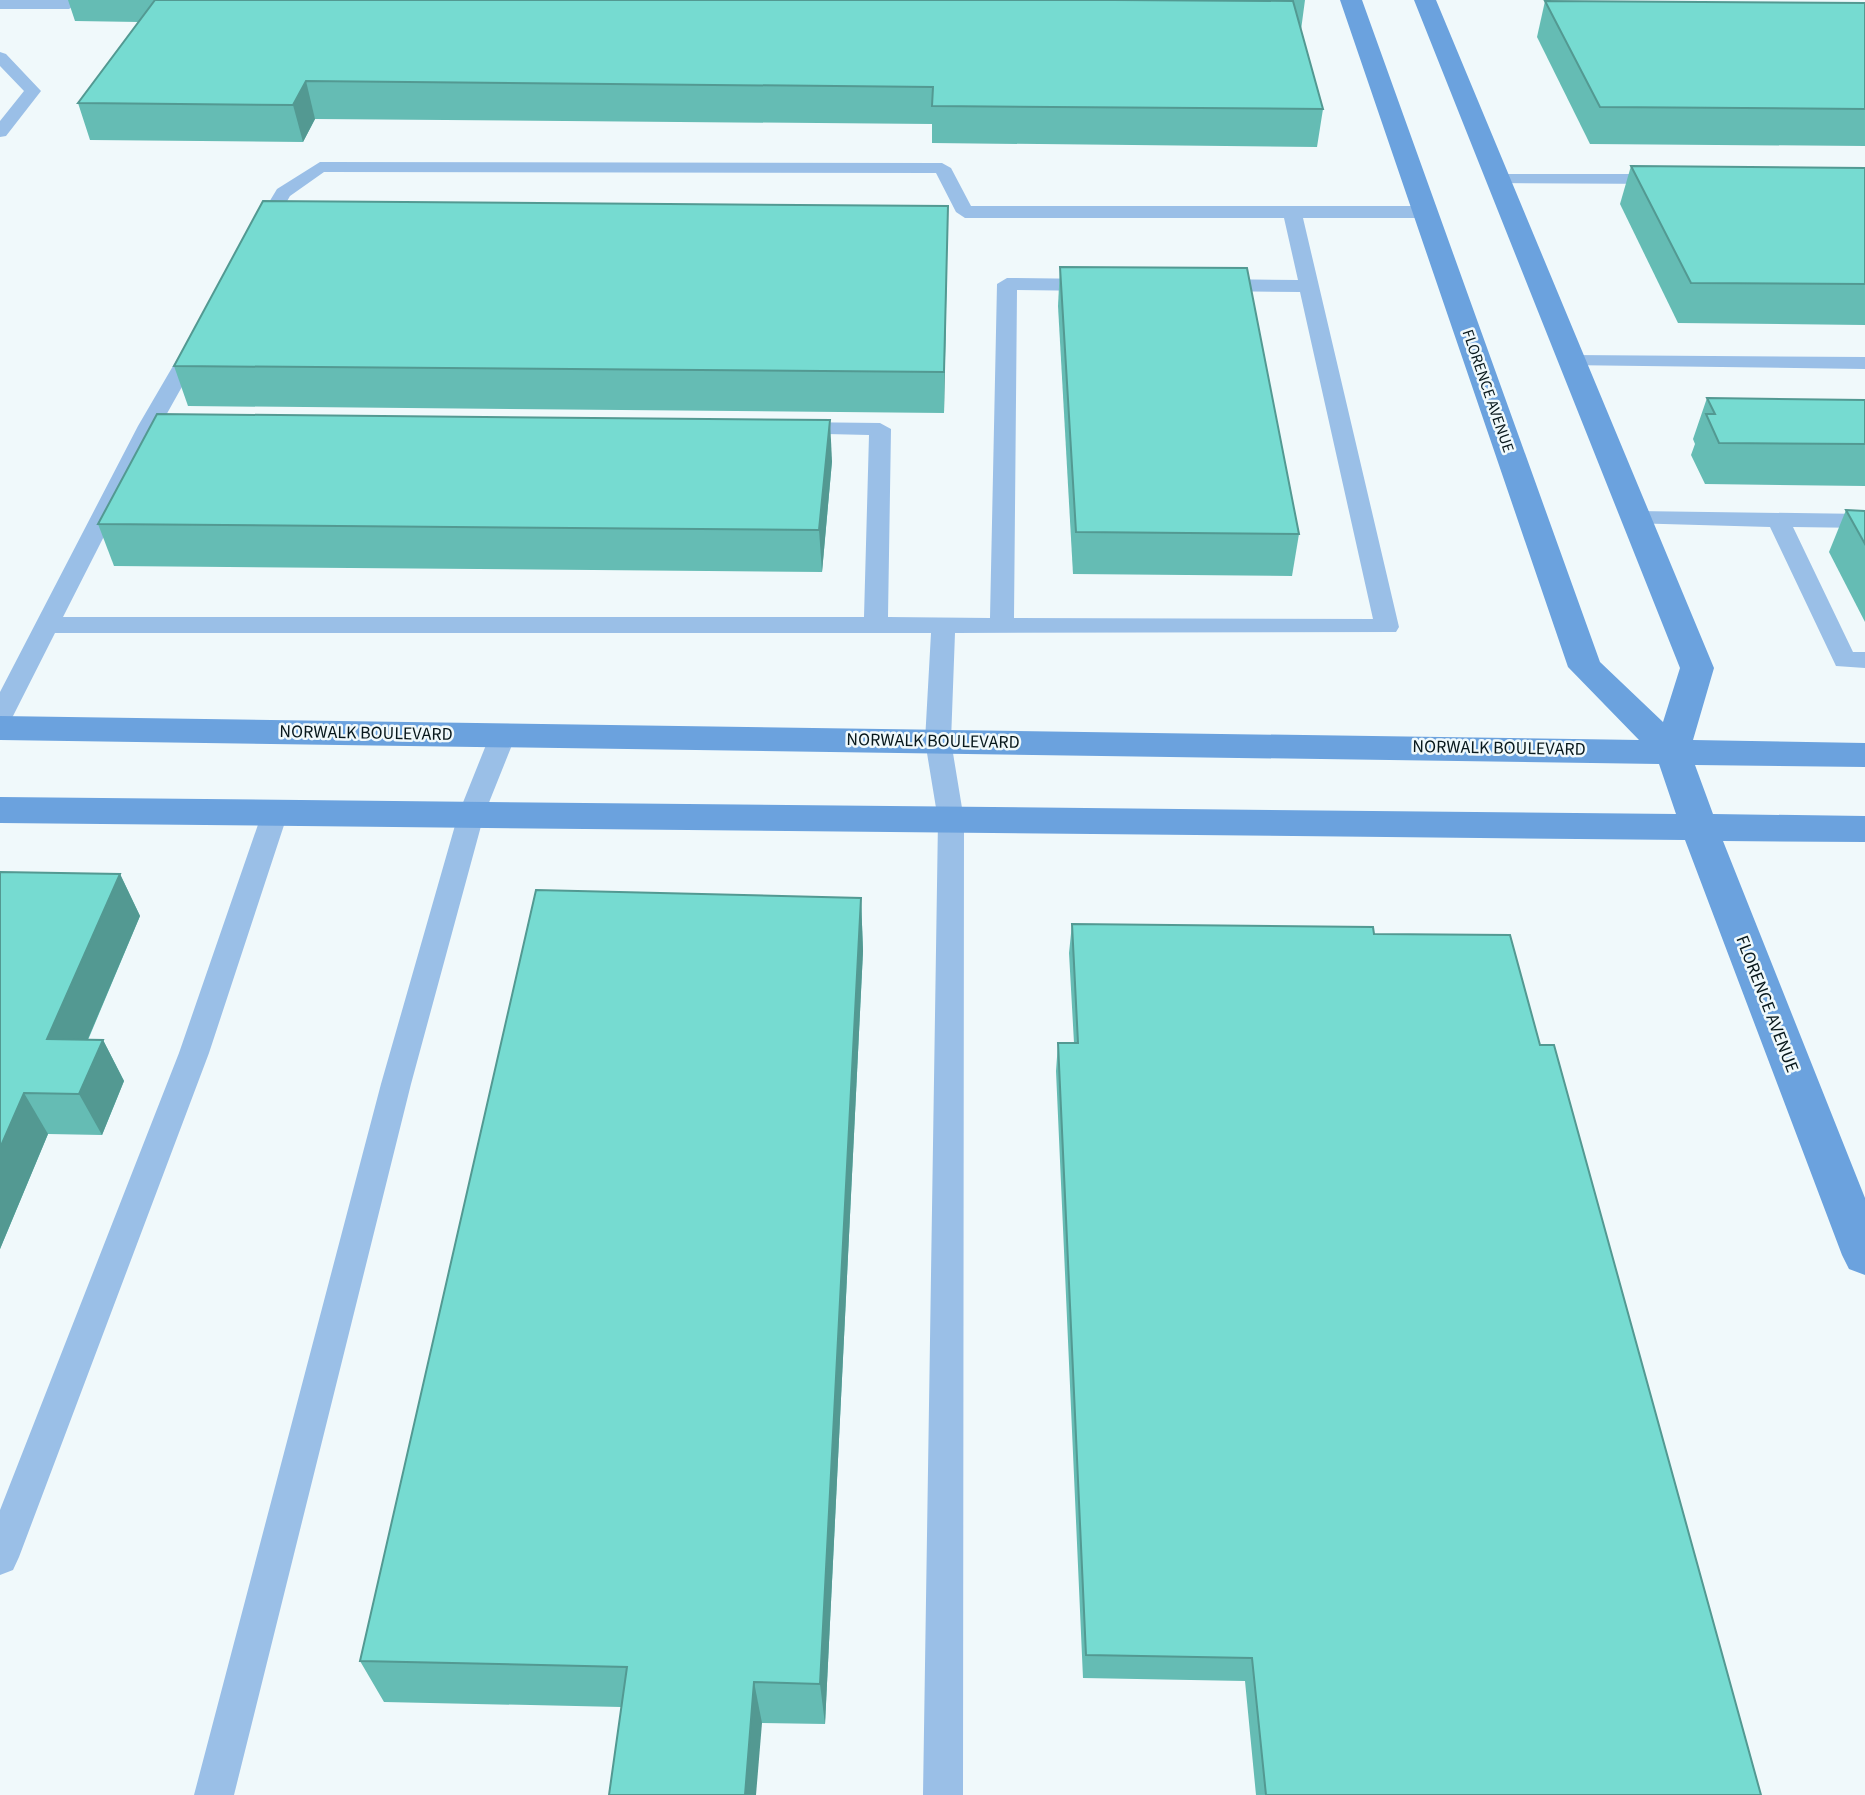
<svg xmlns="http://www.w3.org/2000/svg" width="1865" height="1795" font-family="'Source Sans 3',sans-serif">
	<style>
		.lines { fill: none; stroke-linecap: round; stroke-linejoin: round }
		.lane { fill: #9abfe7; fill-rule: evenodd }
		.secondary { fill: #6ba2de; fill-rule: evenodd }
		.wall { fill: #65bcb4 }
		.shaded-wall { fill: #539992 }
		.building { fill: #76dbd1; stroke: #539992; stroke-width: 2 }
		.labels { text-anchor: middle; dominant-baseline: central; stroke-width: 5; stroke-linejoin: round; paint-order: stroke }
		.far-street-label { font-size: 16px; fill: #08181c; stroke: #f0f9fb }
		.street-label { font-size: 18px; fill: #08181c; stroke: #f0f9fb }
	</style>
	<rect width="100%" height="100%" fill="#f0f9fb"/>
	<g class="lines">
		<!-- lane -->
		<g class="lane">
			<path d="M0,0H72L77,4L69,9H0Z"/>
			<path d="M0,52L6,54L41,91L6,136L0,137V121L24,91L0,66Z"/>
			<path d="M320,162L942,163L951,168L971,206H1425L1434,212L1425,218H1303L1399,627L1396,632L955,633L951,741L964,820L963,1795H923L938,820L925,741L931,633H55L13,716L9,722L0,724V692L138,426L187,342L197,336L207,342L160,426L63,617H864L869,435L784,433L781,428L792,422L880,423L891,429L888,617L990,618L997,284L1007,278L1096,279L1106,285L1096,291L1017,290L1014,618L1373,619L1300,292L1213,291L1203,285L1213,279L1298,280L1284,218H965L956,212L936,173L324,172L290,196L266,238H252L250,234L277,189Z"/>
			<path d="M1498,174H1666L1675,179L1666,184L1492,183L1489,179L1492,175Z"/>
			<path d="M1572,355L1865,357V369L1565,365L1562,361L1565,357Z"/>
			<path d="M1636,511L1865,514V528L1793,527L1853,652H1865V668L1836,666L1770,527L1628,523L1625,518L1628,513Z"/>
			<path d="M503,726L512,729L516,735L484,815L411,1084L234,1795H194L381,1084L458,815L490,735L494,729Z"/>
			<path d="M275,804L284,806L288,813L209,1053L19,1557L13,1570L0,1575V1510L179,1053L262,813L266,806Z"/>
		</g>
		<!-- secondary -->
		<path class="secondary" d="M1340,0H1362L1600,662L1663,722L1680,668L1414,0H1436L1714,668L1693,740L1865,743V767L1695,765L1713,814L1865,816V842L1723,841L1865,1198V1275L1849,1269L1842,1255L1685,840L0,823V797L1676,814L1659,764L0,740V716L1639,740L1568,667Z"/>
	</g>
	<!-- wall -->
	<g class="wall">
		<path d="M68,0H1305L1301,30L1323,109L1317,147L932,143V124L315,119L303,142L90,140L78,103L139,22L75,21Z"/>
		<path d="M1545,1L1865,3V146L1590,144L1537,37Z"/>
		<path d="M1631,166L1865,168V325L1678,323L1620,204Z"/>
		<path d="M948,206L944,413L188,406L174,366Z"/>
		<path d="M1060,267L1299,534L1292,576L1073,574L1058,306Z"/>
		<path d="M1707,398L1865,400V486L1705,484L1691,455L1695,444L1693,439Z"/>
		<path d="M832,461L822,572L114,566L98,524Z"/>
		<path d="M1846,510L1865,511V622L1829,552Z"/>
		<path d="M0,872L120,874L140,916L88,1040H103L124,1081L102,1135L48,1134L0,1249Z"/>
		<path d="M861,898L863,951L825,1724L762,1723L621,1707L384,1702L360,1661Z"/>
		<path d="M1072,924L1374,934L1540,1045L1761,1795H1256L1245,1681L1083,1678L1056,1071L1058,1043H1074L1069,953Z"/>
	</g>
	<!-- shaded-wall -->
	<g class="shaded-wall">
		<path d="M306,81L315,119L303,142L293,105Z"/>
		<path d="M948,206L947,245L944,413V372Z"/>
		<path d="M830,420L832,461L822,572L819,530Z"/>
		<path d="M120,874L140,916L70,1081L47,1039Z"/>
		<path d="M861,898L863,951L825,1724L820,1684Z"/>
		<path d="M103,1040L124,1081L102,1135L79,1094Z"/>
		<path d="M24,1093L48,1134L0,1249V1148Z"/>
		<path d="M754,1682L762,1723L756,1795H745Z"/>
	</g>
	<!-- building -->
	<g class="building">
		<path d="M155,0H1115L1293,1L1323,109L932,106L933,87L306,81L293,105L78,103Z"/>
		<path d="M1545,1L1865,3V109L1600,107Z"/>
		<path d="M1631,166L1865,168V284L1691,283Z"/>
		<path d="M263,201L948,206L944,372L174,366Z"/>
		<path d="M1060,267L1247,268L1299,534L1076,532Z"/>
		<path d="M1707,398L1865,400V444L1719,443L1706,414H1715Z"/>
		<path d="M157,414L830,420L819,530L98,524Z"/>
		<path d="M1846,510L1865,511V544Z"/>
		<path d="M0,872L120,874L47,1039L103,1040L79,1094L24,1093L0,1148Z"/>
		<path d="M536,890L861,898L820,1684L754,1682L745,1795H609L627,1667L360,1661Z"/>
		<path d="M1072,924L1373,927L1374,934L1510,935L1540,1045H1554L1761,1795H1266L1252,1658L1086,1655L1058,1043H1078Z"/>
	</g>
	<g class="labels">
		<!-- far-street labels -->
		<g class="far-street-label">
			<text transform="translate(1488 391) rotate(71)">FLORENCE AVENUE</text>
		</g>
		<!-- street labels -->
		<g class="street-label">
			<text transform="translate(366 733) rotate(1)">NORWALK BOULEVARD</text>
			<text transform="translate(933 741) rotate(1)">NORWALK BOULEVARD</text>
			<text transform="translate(1499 748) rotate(1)">NORWALK BOULEVARD</text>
			<text transform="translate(1767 1004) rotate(69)">FLORENCE AVENUE</text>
		</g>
	</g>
</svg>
